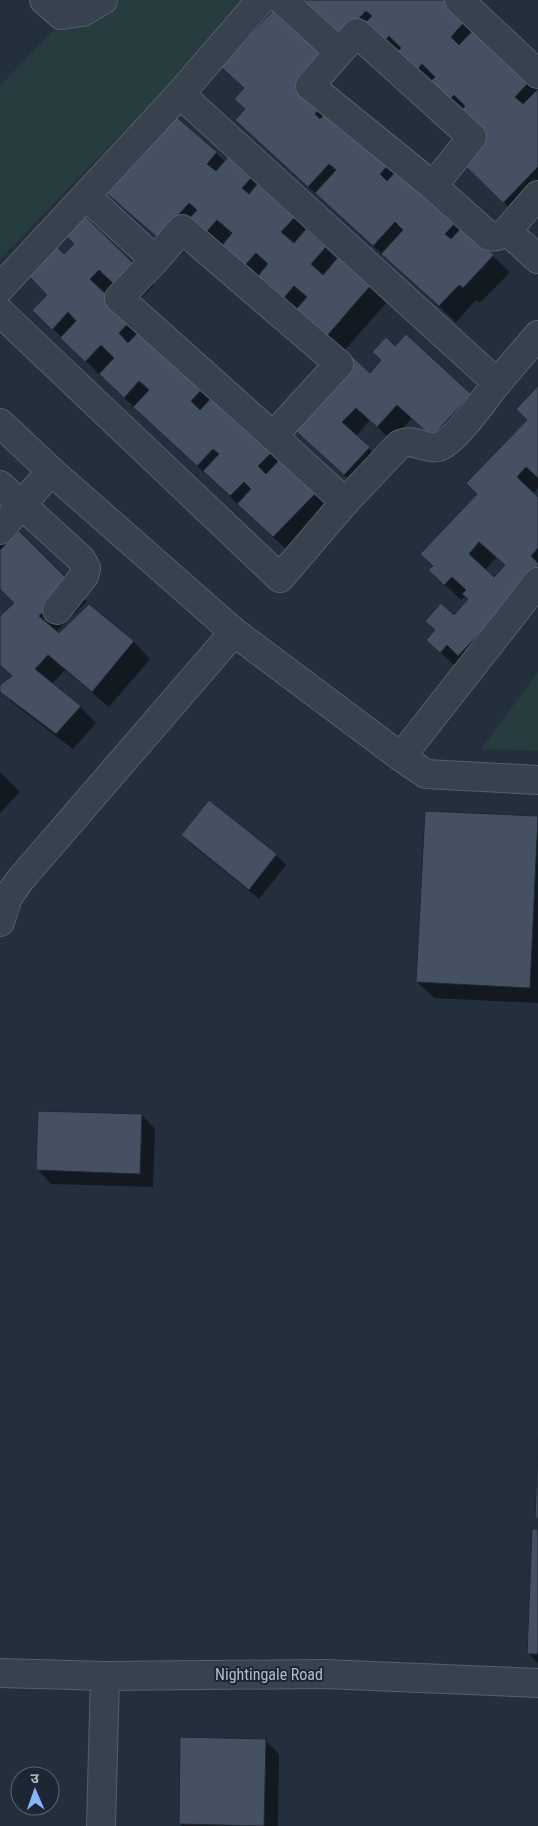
<svg xmlns="http://www.w3.org/2000/svg" width="538" height="1826" font-family="'Roboto Condensed','Noto Sans Devanagari',sans-serif">
	<style>
		.green { fill: #263c3f }
		.shadow { fill: #0007; fill-rule: evenodd }
		.building { fill: #455162; stroke: #1f2835; fill-rule: evenodd }
		.lines { fill: none; stroke-linecap: round; stroke-linejoin: round }
		.minor-casing { stroke: #565f6c; stroke-width: 30 }
		.minor { stroke: #38414e; stroke-width: 28 }
		.labels { text-anchor: middle; dominant-baseline: central; stroke-width: 4; stroke-linejoin: round; paint-order: stroke }
		.street-label { font-size: 16px; fill: #b4bcc9; stroke: #1d2633 }
	</style>
	<rect width="100%" height="100%" fill="#242f3e"/>
	<!-- green -->
	<g class="green">
		<path d="M82,0H251L0,259V86Z"/>
		<path d="M538,672V751L481,749Z"/>
	</g>
	<!-- shadow -->
	<g class="shadow">
		<path d="M306,0H443L538,91V200L520,218L476,175L480,138L374,36L349,54Z"/>
		<path d="M275,11L334,57L315,92L510,272L480,303L476,300L456,322L253,136L246,109L245,88Z"/>
		<path d="M173,116L226,162L230,158L312,232L310,234L338,260L339,259L370,286L386,303L337,359L195,230L175,253L106,192Z"/>
		<path d="M80,213L154,285L135,304L214,397L332,509L290,553L102,377L34,310L49,295L64,256L75,244Z"/>
		<path d="M406,336L484,409L446,450L412,418L391,440L370,420L356,436L383,462L358,488L304,438L370,375Z"/>
		<path d="M538,387V488L533,494L538,498V604L475,671L457,668L428,640L470,600L466,596L461,600L430,570L528,420ZM497,557L506,566L494,579L485,570Z"/>
		<path d="M0,511L87,601L56,632L59,635L89,605L134,642L150,659L109,707L65,670L52,684L80,707L96,723L73,749L14,704L0,691V686L13,677L0,665V618L15,603L0,588Z"/>
		<path d="M0,772L20,792L0,813Z"/>
		<path d="M538,818V1003L434,998L417,982Z"/>
		<path d="M182,835L276,855L286,865L259,899L192,845Z"/>
		<path d="M142,1115L155,1129L153,1187L51,1184L38,1170Z"/>
		<path d="M538,1531V1663L528,1653Z"/>
		<path d="M265,1740L279,1754L278,1826H182L180,1824Z"/>
	</g>
	<!-- building -->
	<g class="building">
		<path d="M304,0H445L466,20L451,37L459,45L475,28L530,81L515,97L523,104L538,89V167L503,203L458,159L456,116L465,106L454,95L445,105L425,87L435,77L422,64L413,75L393,56L401,48L389,36L381,45L362,26L372,16L366,11L346,32L342,28L332,38L303,10L308,4Z"/>
		<path d="M274,9L321,52L299,76L326,101L315,114L320,119L331,106L392,161L380,174L387,181L399,168L457,221L445,234L451,239L463,226L494,255L463,288L459,285L439,306L381,254L403,230L395,222L373,246L315,193L336,170L329,164L308,187L235,120L245,109L234,99L244,88L221,67Z"/>
		<path d="M173,114L217,152L207,164L216,171L229,156L253,176L242,188L249,194L259,182L297,215L281,232L294,243L306,229L326,247L311,264L323,275L338,257L371,285L320,344L289,317L307,297L294,286L277,306L251,284L268,264L256,253L238,273L216,253L232,233L217,220L202,237L185,223L197,210L189,203L158,238L105,192Z"/>
		<path d="M80,211L138,268L118,288L99,270L90,279L132,319L119,333L128,343L142,328L204,387L191,401L200,410L214,395L273,451L258,466L266,474L281,458L317,492L273,537L237,504L251,489L244,482L230,496L203,471L219,454L213,449L197,466L133,407L149,390L139,381L124,398L99,374L114,358L101,345L85,362L60,338L76,321L68,312L52,330L32,310L47,295L23,270L51,241L64,254L74,244L61,231Z"/>
		<path d="M406,334L471,394L432,437L397,405L377,427L356,408L342,422L370,447L344,475L288,424L352,356L370,373L381,360L372,352L386,337L395,346Z"/>
		<path d="M538,386V478L526,467L517,477L538,497V548L531,556L538,563V571L458,656L447,645L440,653L426,640L435,630L425,621L441,603L454,615L468,599L462,594L466,590L452,577L444,585L428,570L433,566L420,554L477,494L466,483L527,420L516,409ZM479,542L505,565L494,577L469,554Z"/>
		<path d="M19,531L72,584L39,616L59,633L89,604L134,641L92,692L48,655L35,669L81,706L56,734L0,692V685L12,676L0,665V616L14,603L0,589V550Z"/>
		<path d="M209,800L277,854L249,890L181,835Z"/>
		<path d="M425,811L538,816L530,988L416,982Z"/>
		<path d="M38,1111L142,1114L140,1174L36,1170Z"/>
		<path d="M538,1439V1519L535,1518Z"/>
		<path d="M532,1529H538V1654H527Z"/>
		<path d="M180,1737L266,1739L264,1826L179,1824Z"/>
	</g>
	<g class="lines">
		<defs>
			<g id="minor">
				<path d="M44,0L61,15L83,12L103,0"/>
				<path d="M282,0L339,52L310,86L433,186L489,236C497,238 501,234 507,231"/>
				<path d="M459,0L538,74"/>
				<path d="M339,52L357,33L472,137L433,186"/>
				<path d="M538,195L507,231L538,259"/>
				<path d="M86,196L155,260L119,298L273,436L345,502"/>
				<path d="M155,260L182,229L339,364L273,436"/>
				<path d="M0,288L180,94L261,0"/>
				<path d="M0,312L280,578L345,502L400,444C416,438 425,450 438,447C455,442 485,398 497,383L180,94"/>
				<path d="M497,383L538,335"/>
				<path d="M0,423L51,471L234,632L401,757L426,774L538,780"/>
				<path d="M0,485L81,559L86,568L84,576L57,610"/>
				<path d="M0,530L51,471"/>
				<path d="M401,757L538,582"/>
				<path d="M0,922L8,897L20,880L234,632"/>
				<path d="M0,1673L105,1676L324,1674L538,1683"/>
				<path d="M101,1826L105,1676"/>
			</g>
		</defs>
		<!-- minor casing -->
		<use href="#minor" class="minor-casing"/>
		<!-- minor -->
		<use href="#minor" class="minor"/>
	</g>
	<g class="labels">
		<!-- street labels -->
		<g class="street-label">
			<text x="269" y="1674">Nightingale Road</text>
		</g>
	</g>
	<!-- north arrow -->
	<g transform="translate(35 1791) rotate(358)"><circle r="24" fill="#1d2633" stroke="#59626f"/>
	<path d="M0-4L9 19L0 12L-9 19Z" fill="#8ab4f8"/>
	<text y="-8" font-size="14" font-weight="bold" text-anchor="middle" fill="#b4bcc9">उ</text>
	</g>
</svg>
